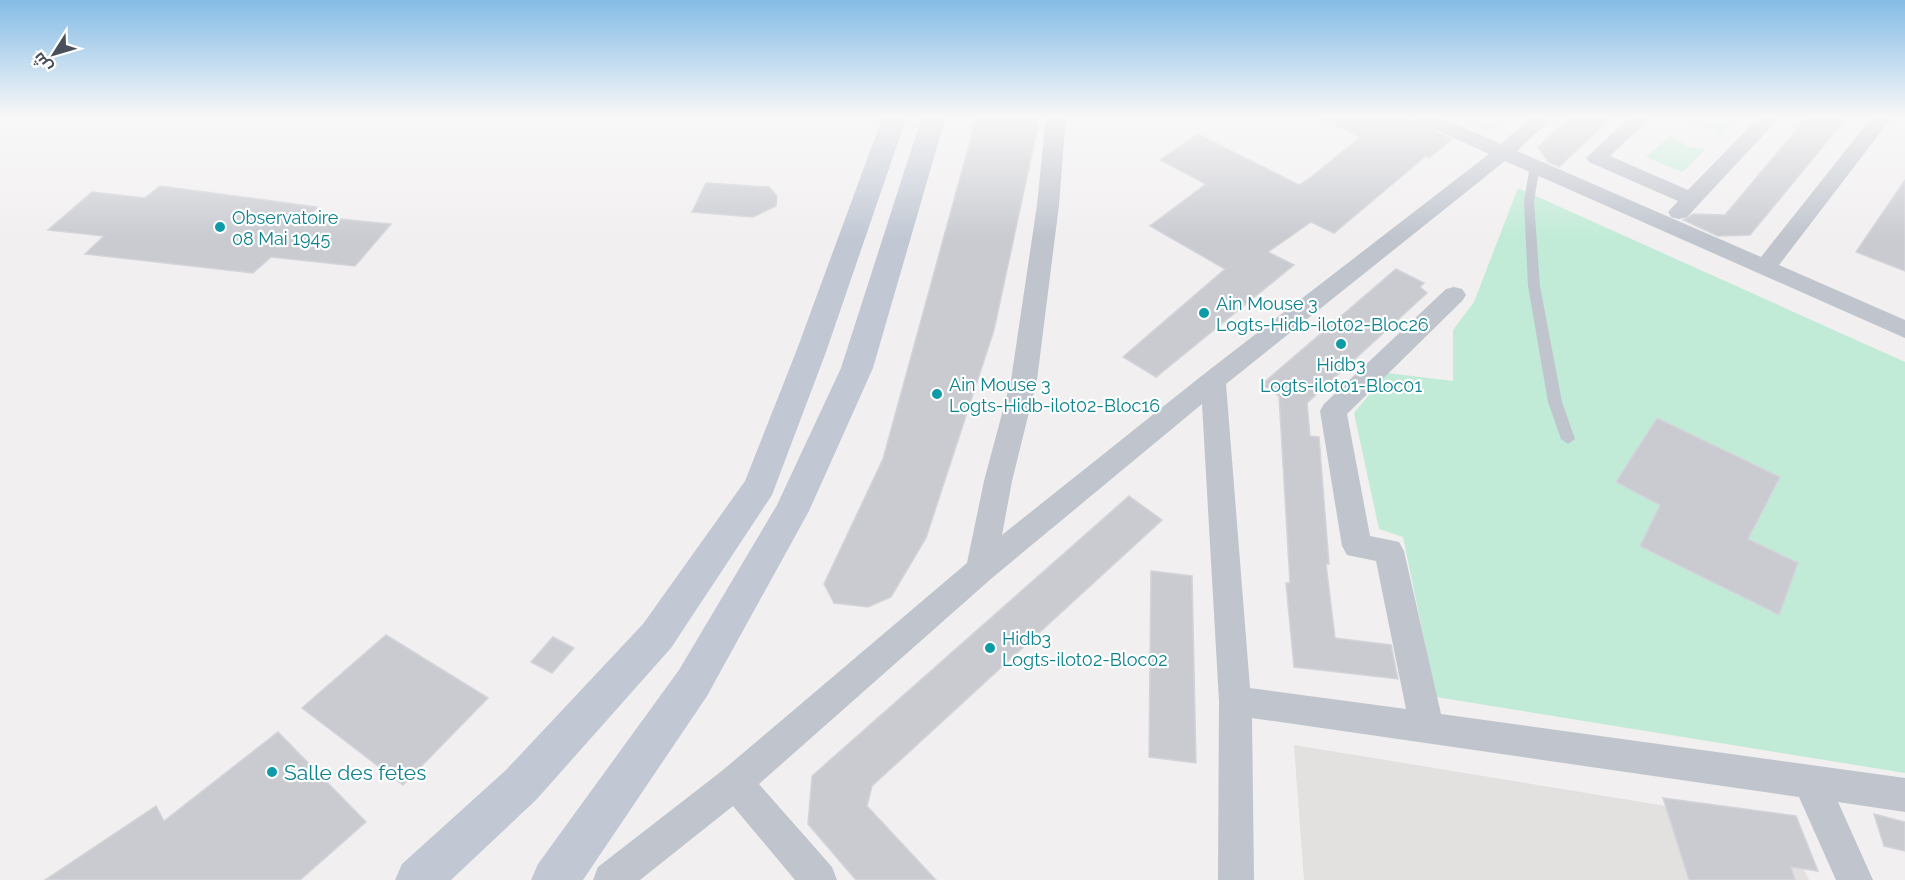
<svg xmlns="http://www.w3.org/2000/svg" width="1905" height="880" font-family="Raleway,Cairo,sans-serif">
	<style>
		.education { fill: #e2e1e0 }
		.green { fill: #c1ebd7 }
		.building { fill: #c9cbd1; stroke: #d3d4da; stroke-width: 1.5 }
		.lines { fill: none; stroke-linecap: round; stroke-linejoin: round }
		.lane { fill: #bfc4cd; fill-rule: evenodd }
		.street { fill: #bfc4cd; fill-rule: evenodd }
		.secondary { fill: #c1c8d4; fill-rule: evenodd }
		.culture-dot { fill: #0f9aa8; stroke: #fff; stroke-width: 2 }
		.labels { text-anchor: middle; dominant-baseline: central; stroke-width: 4.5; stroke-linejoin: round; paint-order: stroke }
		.culture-label { font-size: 18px; fill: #0d838f; stroke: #fff; text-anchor: start }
		.near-culture-label { font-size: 21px; fill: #0d838f; stroke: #fff; text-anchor: start }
	</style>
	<rect width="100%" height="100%" fill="#f1efef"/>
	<!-- education -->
	<path class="education" d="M1294,745L1782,825L1809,880H1304Z"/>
	<!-- green -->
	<g class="green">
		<path d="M1452,116H1511L1490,132Z"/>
		<path d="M1688,116H1740L1720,136L1703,124L1682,122Z"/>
		<path d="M1670,136L1689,147L1706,149L1682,172L1646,157Z"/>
		<path d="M1518,188L1905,362V773L1436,697L1403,537L1379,529L1354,413L1387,373L1453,381V330L1474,302Z"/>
	</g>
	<!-- building -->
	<g class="building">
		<path d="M977,116H1040L994,330L926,538L891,597L868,607L834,603L824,584L883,459Z"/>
		<path d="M1315,116H1402L1452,139L1429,158L1426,156L1334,233L1311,222L1268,252L1294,265L1156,377L1123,357L1225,269L1150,226L1206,184L1160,160L1198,134L1299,185L1310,178L1360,137Z"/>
		<path d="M1572,116H1613L1559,167L1548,162L1538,147Z"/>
		<path d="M1808,116H1848L1750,235L1718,236L1683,220L1693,214L1725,215Z"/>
		<path d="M1905,180V271L1856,252Z"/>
		<path d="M706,183L769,187L777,196L776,206L753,217L692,212Z"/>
		<path d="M160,186L317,207L311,216L391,224L355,266L271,257L253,273L85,254L104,236L48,230L92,192L145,198Z"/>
		<path d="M1396,269L1424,283L1420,287L1427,293L1307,403L1310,436L1319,437L1329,564H1326L1335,638L1391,645L1398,679L1294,667L1286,583H1290L1279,396L1261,385Z"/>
		<path d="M1657,418L1780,477L1748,539L1798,563L1779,615L1640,546L1660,505L1616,482Z"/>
		<path d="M1129,496L1162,520L872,786L867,806L936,880H856L808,824L812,776Z"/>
		<path d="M1151,571L1192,576L1196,763L1149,757Z"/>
		<path d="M386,635L488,698L403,785L302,708Z"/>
		<path d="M553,637L574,648L552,673L531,662Z"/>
		<path d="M278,732L366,822L300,880H45L156,806L164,821Z"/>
		<path d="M1663,798L1796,816L1818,871L1791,867L1795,880H1689Z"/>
		<path d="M1874,814L1905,822V851L1884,846Z"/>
	</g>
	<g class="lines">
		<!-- lane -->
		<path class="lane" d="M1535,162L1540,165L1534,201L1540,286L1562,402L1575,439L1568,444L1561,439L1548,402L1528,286L1524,201L1530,165Z"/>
		<!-- street -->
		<g class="street">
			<path d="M1046,116H1066L1059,205L1037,380L1012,481L1002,535L1204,374L1489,154L1414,120L1411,116H1438L1501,144L1532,116H1554L1517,151L1761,257L1873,116H1893L1779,265L1905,320V338L1505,161L1226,384L1250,688L1406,709L1376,561L1347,555L1342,546L1320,411L1324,404L1446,289L1454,287L1462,289L1466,295L1462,301L1347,414L1370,536L1399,542L1404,551L1441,714L1905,778V812L1838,802L1873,880H1836L1799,797L1252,718L1254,880H1218L1219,701L1202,404L992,578L759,784L832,867L837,880H795L733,806L640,880H593L598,867L723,770L967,563L984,481L1011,380L1037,205Z"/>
			<path d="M1631,116H1653L1610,156L1688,190L1760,116H1781L1687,217L1679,219L1671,217L1668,212L1678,201L1589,162L1586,158Z"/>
		</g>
		<!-- secondary -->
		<g class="secondary">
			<path d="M883,116H907L826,352L772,495L671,648L536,800L451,880H395L402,864L506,770L643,624L745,481L796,352Z"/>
			<path d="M922,116H946L873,368L809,511L707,696L583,880H531L538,864L679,670L777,505L841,368Z"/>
		</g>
	</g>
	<!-- sky -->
	<linearGradient id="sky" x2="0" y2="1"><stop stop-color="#85bce6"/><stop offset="0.49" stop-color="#f9f8f8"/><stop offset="1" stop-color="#f9f8f8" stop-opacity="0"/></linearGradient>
	<rect width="1905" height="239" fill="url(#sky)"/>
	<!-- markers -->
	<g class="culture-dot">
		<circle cx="220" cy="227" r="6"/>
		<circle cx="1204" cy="313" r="6"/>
		<circle cx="1341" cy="344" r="6"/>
		<circle cx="937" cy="394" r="6"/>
		<circle cx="990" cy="648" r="6"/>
		<circle cx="272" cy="772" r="6"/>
	</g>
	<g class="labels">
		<!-- culture labels -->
		<g class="culture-label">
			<text x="232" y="217">Observatoire<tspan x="232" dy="21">08 Mai 1945</tspan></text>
			<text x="1216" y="303">Ain Mouse 3<tspan x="1216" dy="21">Logts-Hidb-ilot02-Bloc26</tspan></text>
			<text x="1341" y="364" text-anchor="middle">Hidb3<tspan x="1341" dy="21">Logts-ilot01-Bloc01</tspan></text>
			<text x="949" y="384">Ain Mouse 3<tspan x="949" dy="21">Logts-Hidb-ilot02-Bloc16</tspan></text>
			<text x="1002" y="638">Hidb3<tspan x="1002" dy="21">Logts-ilot02-Bloc02</tspan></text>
		</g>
		<!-- near-culture labels -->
		<g class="near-culture-label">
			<text x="284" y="772">Salle des fetes</text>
		</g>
	</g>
	<!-- north arrow -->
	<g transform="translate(54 54) rotate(233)" stroke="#ffffff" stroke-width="4.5" paint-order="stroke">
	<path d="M0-4.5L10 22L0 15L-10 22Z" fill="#49505b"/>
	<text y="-9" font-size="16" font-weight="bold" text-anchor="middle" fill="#49505b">ش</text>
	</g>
</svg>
